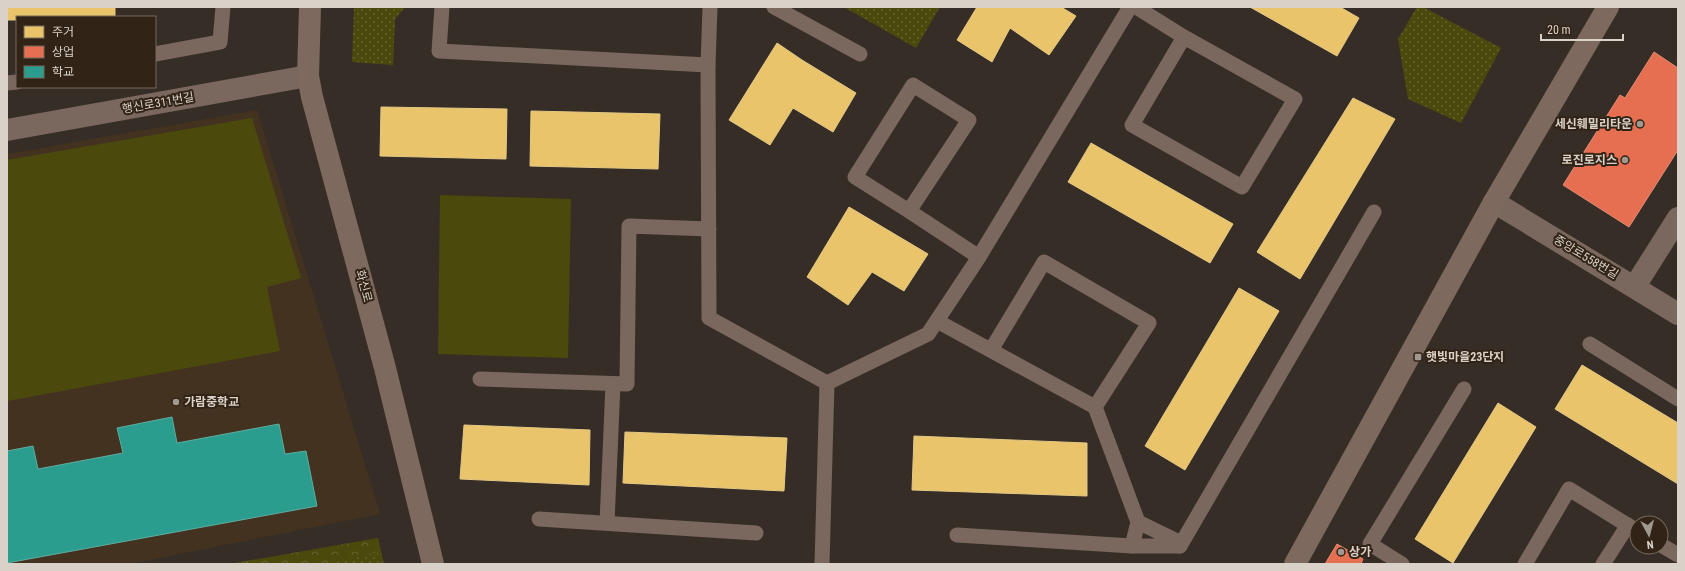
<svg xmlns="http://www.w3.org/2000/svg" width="1685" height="571" font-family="'Roboto Condensed','Noto Sans KR',sans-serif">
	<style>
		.built { fill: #443221 }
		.grass { fill: #4b4a0c }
		.forest { fill: url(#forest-crowns) }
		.park { fill: url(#park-dots) }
		.homes { fill: #e9c46a; stroke: #e4c886 }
		.shops { fill: #e76f51; stroke: #e38c75 }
		.schools { fill: #2a9d8f; stroke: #5fada0 }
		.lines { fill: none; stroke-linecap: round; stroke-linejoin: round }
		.lane { stroke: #7a675e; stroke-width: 15 }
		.street { stroke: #7a675e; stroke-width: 22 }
		.secondary { stroke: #7d695d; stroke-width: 22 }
		.poi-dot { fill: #a1988f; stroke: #312416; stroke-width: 1.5 }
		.labels { text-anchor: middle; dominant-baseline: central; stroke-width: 4; stroke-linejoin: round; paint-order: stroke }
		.street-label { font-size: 12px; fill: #dad1c8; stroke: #312416 }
		.poi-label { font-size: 12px; font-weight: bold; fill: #dad1c8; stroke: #312416; text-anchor: start }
	</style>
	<defs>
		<pattern id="forest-crowns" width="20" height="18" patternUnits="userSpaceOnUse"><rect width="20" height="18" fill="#4b4a0c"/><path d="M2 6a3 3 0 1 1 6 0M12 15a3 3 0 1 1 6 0" fill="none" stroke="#64632e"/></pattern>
		<pattern id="park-dots" width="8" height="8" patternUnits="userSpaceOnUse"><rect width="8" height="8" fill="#4b4a0c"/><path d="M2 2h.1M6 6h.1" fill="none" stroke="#64632e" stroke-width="1.8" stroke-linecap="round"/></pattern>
	</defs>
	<rect width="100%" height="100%" fill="#362e26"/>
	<!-- built -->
	<path class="built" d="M257,110L380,514L129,564H7V154Z"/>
	<!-- grass -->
	<g class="grass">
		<path d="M252,118L301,278L267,287L280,351L7,401V160Z"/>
		<path d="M440,195L571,199L568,358L438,354Z"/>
	</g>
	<!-- forest -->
	<path class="forest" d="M378,538L384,564H229Z"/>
	<!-- park -->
	<g class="park">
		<path d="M354,7H405L395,19L393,65L352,62Z"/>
		<path d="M844,7H940L916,48Z"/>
		<path d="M1417,7H1423L1501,48L1461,123L1408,99L1398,39Z"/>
		<path d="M377,552L379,564H329Z"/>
	</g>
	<!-- homes -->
	<g class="homes">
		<path d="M7,7H115V17H17V20H7Z"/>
		<path d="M977,7H1061L1076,16L1049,55L1010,28L992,62L957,40Z"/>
		<path d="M1250,7H1340L1359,18L1337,56Z"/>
		<path d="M777,43L802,60L856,93L833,132L793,108L770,145L729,120Z"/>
		<path d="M1353,98L1395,119L1300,279L1257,252Z"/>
		<path d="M381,107L507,109L506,159L380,156Z"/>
		<path d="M531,111L660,114L658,169L530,166Z"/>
		<path d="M1091,143L1233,224L1210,263L1068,182Z"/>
		<path d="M849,207L928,254L904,291L872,272L848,305L807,277Z"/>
		<path d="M1239,288L1279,311L1185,470L1145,446Z"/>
		<path d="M1582,365L1678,423V484L1555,409Z"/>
		<path d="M1498,403L1536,427L1453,563L1415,539Z"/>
		<path d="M464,425L590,430L589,485L460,479Z"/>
		<path d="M625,432L787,438L784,491L623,483Z"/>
		<path d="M914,436L1087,443V496L912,490Z"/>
	</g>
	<!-- shops -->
	<g class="shops">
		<path d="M1654,52L1678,68V150L1629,227L1563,185L1620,95L1625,98Z"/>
		<path d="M1337,544L1363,559L1361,564H1325Z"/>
	</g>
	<!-- schools -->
	<path class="schools" d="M172,417L177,443L279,424L285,454L306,451L317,506L7,563V451L33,446L38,469L123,453L117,428Z"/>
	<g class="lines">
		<!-- lane -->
		<g class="lane">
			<path d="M442,7L439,51L708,65"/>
			<path d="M710,7L708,65L709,318L827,383"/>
			<path d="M774,7L860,54"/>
			<path d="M1136,7L1184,37L1295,99L1242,187L1132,125L1184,37"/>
			<path d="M155,54L220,42L223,7"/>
			<path d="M7,83L17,82"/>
			<path d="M909,211L855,177L913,85L969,120L909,211L979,257"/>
			<path d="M937,321L1095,407L1149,323L1044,262L991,350"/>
			<path d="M1590,344L1678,399"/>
			<path d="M480,379L627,384L629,226L709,229"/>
			<path d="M827,383L928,334L979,257L1130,7"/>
			<path d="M539,519L756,533"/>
			<path d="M607,523L613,384"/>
			<path d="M957,535L1132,546L1138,522L1095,407"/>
			<path d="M1661,545L1678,555"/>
			<path d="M1132,546H1180L1177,541L1138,522"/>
			<path d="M1180,546L1374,212"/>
			<path d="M822,564L827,383"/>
			<path d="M1402,564L1370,544L1464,389"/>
			<path d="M1525,564L1569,489L1637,531"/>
			<path d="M1603,564L1628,525"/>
		</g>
		<!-- street -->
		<g class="street">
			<path d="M7,130L308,76"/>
			<path d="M1494,202L1678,314"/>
			<path d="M1635,286L1678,218"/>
		</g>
		<!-- secondary -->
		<g class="secondary">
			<path d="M310,7L308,76L312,97L385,368L433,564"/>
			<path d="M1295,564L1494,202L1608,7"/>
		</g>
	</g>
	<!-- markers -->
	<g class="poi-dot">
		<circle cx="1640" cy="124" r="4"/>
		<circle cx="1625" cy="160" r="4"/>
		<rect x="1414" y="353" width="8" height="8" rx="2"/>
		<circle cx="176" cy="402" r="4"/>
		<circle cx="1341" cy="552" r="4"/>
	</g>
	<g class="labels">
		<!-- street labels -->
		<g class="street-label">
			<text transform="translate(158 103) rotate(-10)">행신로311번길</text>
			<text transform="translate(1586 257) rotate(31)">중앙로558번길</text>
			<text transform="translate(364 286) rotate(75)">화신로</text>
		</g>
		<!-- poi labels -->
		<g class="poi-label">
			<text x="1632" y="124" text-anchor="end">세신훼밀리타운</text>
			<text x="1617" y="160" text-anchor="end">로진로지스</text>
			<text x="1426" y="357">햇빛마을23단지</text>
			<text x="184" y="402">가람중학교</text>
			<text x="1349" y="552">상가</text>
		</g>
	</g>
	<!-- border -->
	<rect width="1685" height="571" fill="none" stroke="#dad1c8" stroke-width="16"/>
	<!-- legend -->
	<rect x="16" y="16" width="140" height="72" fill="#312416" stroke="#75695d"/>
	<rect x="24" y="26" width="20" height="12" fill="#e9c46a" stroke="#75695d"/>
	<text x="52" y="36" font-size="12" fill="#dad1c8">주거</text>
	<rect x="24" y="46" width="20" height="12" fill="#e76f51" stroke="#75695d"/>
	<text x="52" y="56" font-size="12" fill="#dad1c8">상업</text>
	<rect x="24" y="66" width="20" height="12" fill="#2a9d8f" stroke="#75695d"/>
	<text x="52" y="76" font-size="12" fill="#dad1c8">학교</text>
	<!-- north arrow -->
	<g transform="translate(1649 535) rotate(173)"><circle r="19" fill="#312416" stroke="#75695d"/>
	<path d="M0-3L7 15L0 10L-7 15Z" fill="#a1988f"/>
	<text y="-6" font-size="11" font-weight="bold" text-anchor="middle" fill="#dad1c8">N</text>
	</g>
	<!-- scale -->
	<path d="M1541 34v6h82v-6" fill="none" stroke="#dad1c8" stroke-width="2"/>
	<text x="1547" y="34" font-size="12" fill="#dad1c8" stroke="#312416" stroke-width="3" paint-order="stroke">20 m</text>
</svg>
